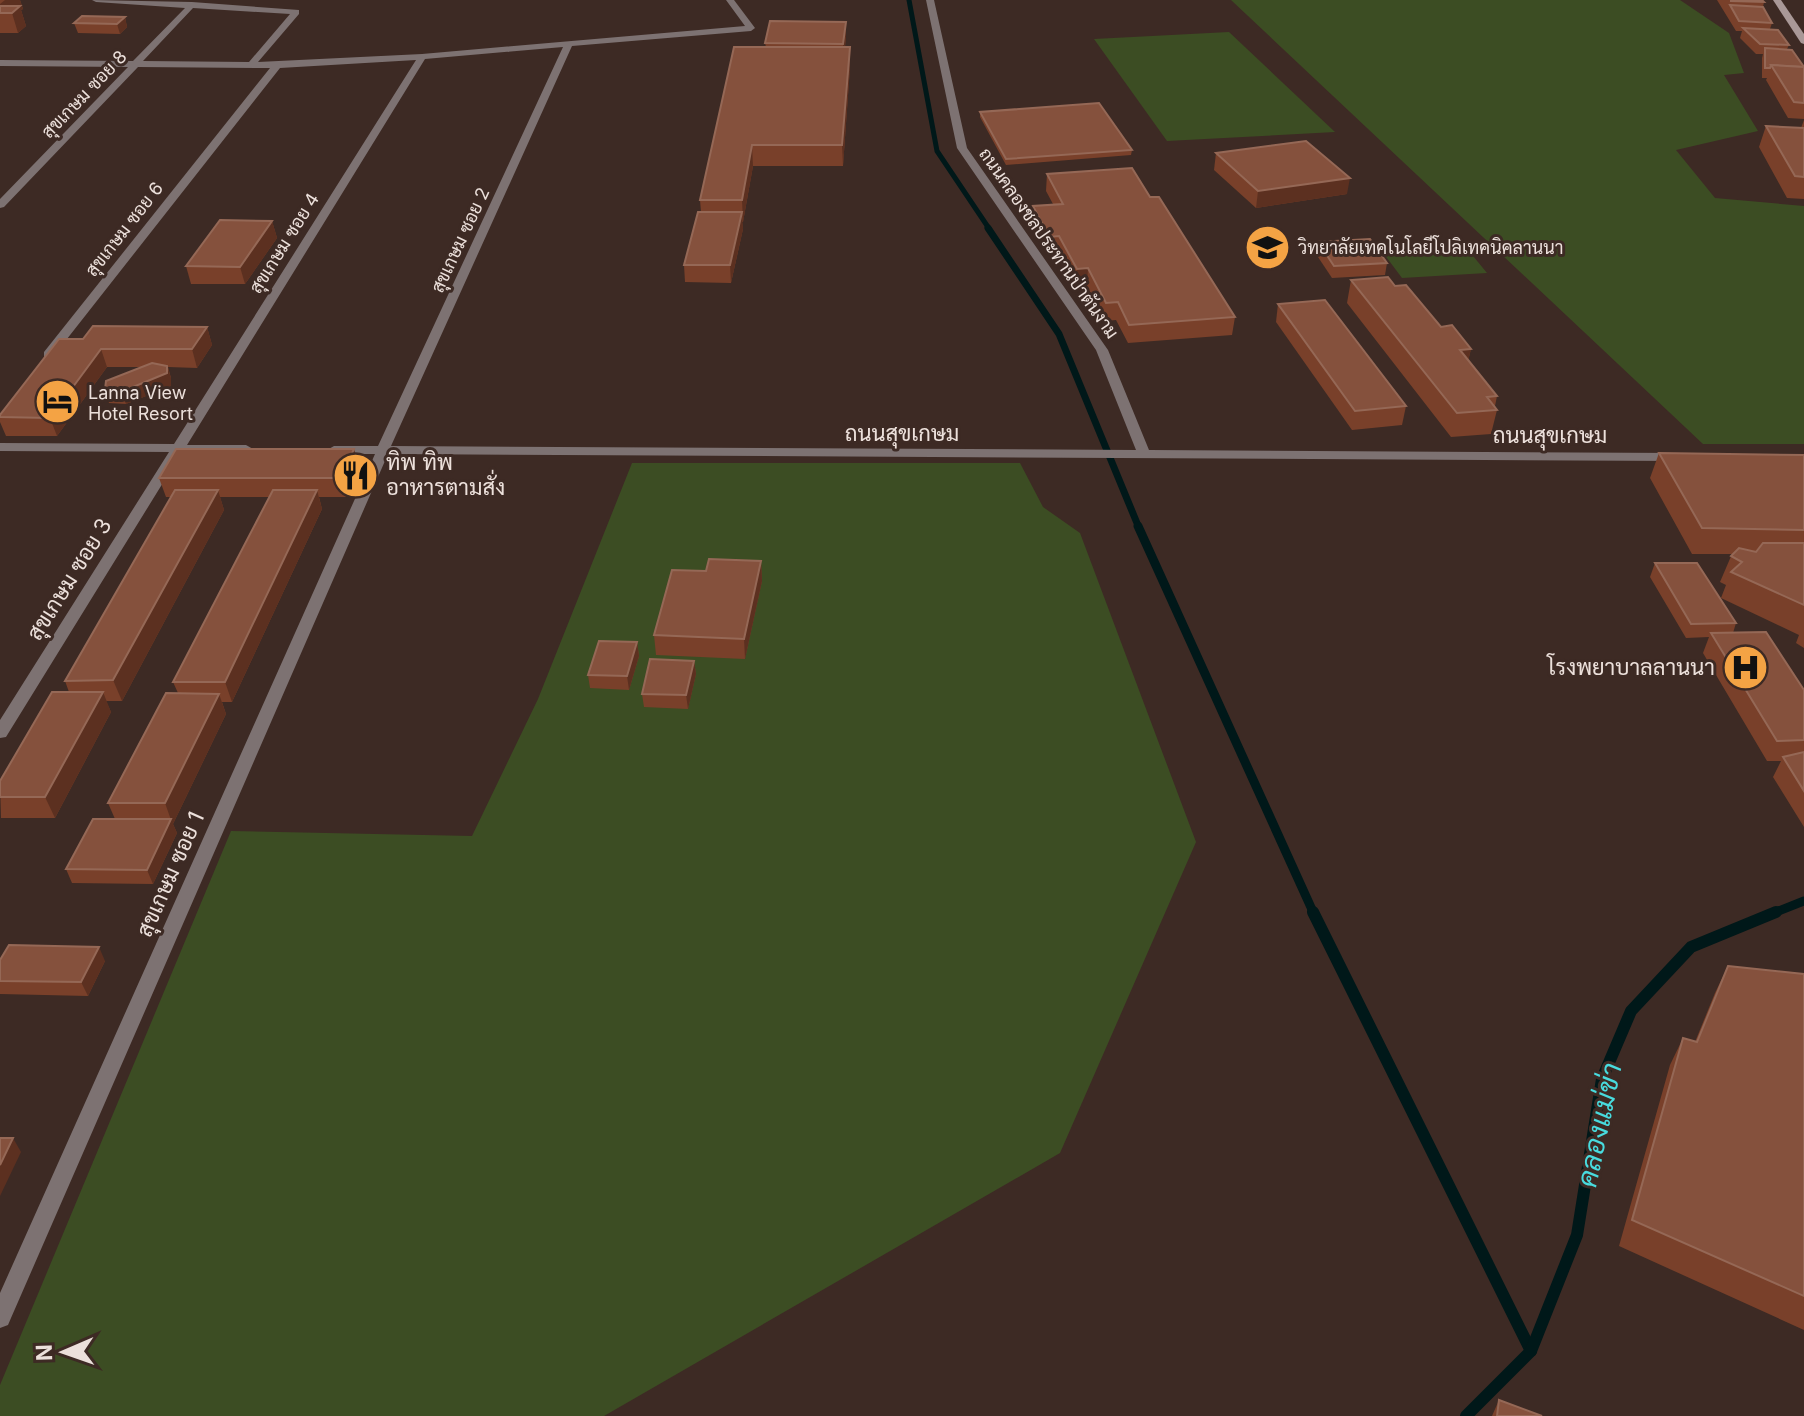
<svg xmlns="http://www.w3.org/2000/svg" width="1804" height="1416" font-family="Inter,Sarabun,sans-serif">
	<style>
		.green { fill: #3c4d23 }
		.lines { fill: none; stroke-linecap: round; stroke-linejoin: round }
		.stream-far3 { stroke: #001819; stroke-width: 5 }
		.stream-far2 { stroke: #001819; stroke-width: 7 }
		.stream-far1 { stroke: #001819; stroke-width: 9 }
		.stream { stroke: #001819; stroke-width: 12 }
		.minor { fill: #7d7272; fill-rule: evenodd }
		.secondary { fill: #a99897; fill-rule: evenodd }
		.wall { fill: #79402a }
		.shaded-wall { fill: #5c3020 }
		.building { fill: #85513d; stroke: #956856; stroke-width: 2 }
		.labels { text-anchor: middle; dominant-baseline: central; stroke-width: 6; stroke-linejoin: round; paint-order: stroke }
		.far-street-label { font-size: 18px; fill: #ece0db; stroke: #3d2a24 }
		.far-poi-label { font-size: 18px; fill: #ece0db; stroke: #3d2a24; text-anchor: start }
		.street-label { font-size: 22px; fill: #ece0db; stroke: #3d2a24 }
		.poi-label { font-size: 22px; fill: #ece0db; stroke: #3d2a24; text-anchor: start }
		.near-water-label { font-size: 28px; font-style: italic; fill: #48dbde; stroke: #3d2a24 }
	</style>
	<rect width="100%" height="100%" fill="#3d2a24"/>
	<!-- green -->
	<g class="green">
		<path d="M1231,0H1680L1729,33L1744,73L1724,75L1758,131L1676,150L1715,198L1804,206V444H1703Z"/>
		<path d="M1229,32L1335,132L1167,141L1094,39Z"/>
		<path d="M1464,245L1487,273L1402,278L1381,250Z"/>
		<path d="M632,463H1020L1043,507L1080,533L1196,842L1060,1153L604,1416H0V1385L231,831L472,836L538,699Z"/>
	</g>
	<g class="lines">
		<!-- stream-far3 -->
		<path class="stream-far3" d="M909,0L937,151L990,230"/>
		<!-- stream-far2 -->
		<path class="stream-far2" d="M988,228L1059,334L1139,528"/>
		<!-- stream-far1 -->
		<g class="stream-far1">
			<path d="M1138,526L1314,914"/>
			<path d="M1771,914L1804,901"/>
		</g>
		<!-- stream -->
		<g class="stream">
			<path d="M1313,912L1531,1351"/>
			<path d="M1466,1416L1531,1351L1577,1235L1602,1079L1631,1011L1691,947L1776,912"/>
		</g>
		<!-- minor -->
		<path class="minor" d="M92,0L192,2L299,10V14L258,62L422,54L745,26L726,0H734L755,28L751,31L572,46L391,446L1136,450L1096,350L957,148L926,0H934L967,148L1108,350L1149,450L1678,453L1685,457L1678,461L388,454L11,1318L8,1325L0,1328V1293L375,454H334L327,450L334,446H378L563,47L425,59L187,445H246L253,449L246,453L182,452L6,737L0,738V720L169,452L0,451V443L174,444L416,60L280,68L52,358H44V352L270,68L138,67L4,207L0,208V199L128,67L0,66V60L133,61L185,8L96,2ZM193,8L290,14L249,62L143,61Z"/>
		<!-- secondary -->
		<path class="secondary" d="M1773,0H1781L1804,34V44L1801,43Z"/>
	</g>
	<!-- wall -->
	<g class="wall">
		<path d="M0,0H20L23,9L21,10L26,26L18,33H0Z"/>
		<path d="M1717,0H1762L1764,2L1763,7L1772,23L1770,29L1789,45L1787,49L1804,67V119L1788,118L1766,80L1767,78H1762V58L1763,54H1756L1740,38L1742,31H1736Z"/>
		<path d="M125,17L127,27L120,34L78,33L74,23Z"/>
		<path d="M846,36L845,47H850V67L843,166H753L743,222H742L743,229L731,283L685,282L684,265L701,212L700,200L766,47L765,43Z"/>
		<path d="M980,112L1132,150L1131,155L1006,165L980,117Z"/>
		<path d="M1804,120V199L1787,198L1759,147L1766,126L1801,128Z"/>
		<path d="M1216,153L1347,194L1256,208L1214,170Z"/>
		<path d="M1047,174L1150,197L1235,317L1232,335L1128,343L1116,320L1105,321L1087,286L1076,287L1058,253L1048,254L1032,222L1033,206L1053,204L1046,191Z"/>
		<path d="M272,221L277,238L245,284H191L186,266Z"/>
		<path d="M1318,242L1387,263L1385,275L1332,278L1316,254Z"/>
		<path d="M1351,280L1395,286L1441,327L1471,349L1468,361L1497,396L1495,406L1497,410L1491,434L1451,437L1347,303Z"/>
		<path d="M1278,304L1406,406L1402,425L1352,430L1276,322Z"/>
		<path d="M207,327L212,345L197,368L168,367L171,378V386L126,404L109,403L105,390L141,367H107L57,436H6L0,422V415L83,339Z"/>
		<path d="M354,449L358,468L346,497H319L322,509L232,702H222L226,714L173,824L177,833L153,884L72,883L66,869L115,819L108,803L178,693L173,682L269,497H220L224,510L122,701H106L111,712L55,818H1L0,781L69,692L65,681L171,497H166L159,478Z"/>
		<path d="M1659,453L1804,455V648L1796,643L1799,635L1721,598L1726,585L1720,582L1732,554H1692L1650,478Z"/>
		<path d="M761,561L762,581L745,659L656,655L654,635L706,571Z"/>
		<path d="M1655,563L1736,623L1733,633L1804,690V827L1773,777L1781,761H1767L1703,653L1709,637L1686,638L1650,577Z"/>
		<path d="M637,642L639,656L629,690L590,688L588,675Z"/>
		<path d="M694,661L696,674L688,709L644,707L642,694Z"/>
		<path d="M0,960L105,961L88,996L0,994Z"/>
		<path d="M1728,966L1804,974V1330L1619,1246L1670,1065L1683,1038L1695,1042L1715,993Z"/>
		<path d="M1499,1400L1542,1416H1492Z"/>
	</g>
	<!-- shaded-wall -->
	<g class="shaded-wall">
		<path d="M5,0H20L23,9L21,10L26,26L18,33L12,13H0V4Z"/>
		<path d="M125,17L127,27L120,34L117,24Z"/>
		<path d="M846,22V36L844,59L843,44Z"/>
		<path d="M850,47V67L843,166L842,145Z"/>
		<path d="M752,145L753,166L743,222L742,200Z"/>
		<path d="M1350,178L1347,194L1256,208L1258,191Z"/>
		<path d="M742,212L743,229L731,283L730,265Z"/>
		<path d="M272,221L277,238L245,284L240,267Z"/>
		<path d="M1088,268L1087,286L1076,287L1077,269Z"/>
		<path d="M207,327L212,345L197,368L192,349Z"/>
		<path d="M101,349L107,367L57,436L50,418Z"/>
		<path d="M1471,349L1465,373L1460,350Z"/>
		<path d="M167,366L171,378V386L126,404L121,392Z"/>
		<path d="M354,449L358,468L346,497L341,478Z"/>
		<path d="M218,490L224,510L122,701L113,680Z"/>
		<path d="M317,490L322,509L232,702L225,682Z"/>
		<path d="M761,561L762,581L745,659L744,639Z"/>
		<path d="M637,642L639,656L629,690L627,676Z"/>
		<path d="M694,661L696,674L688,709L686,695Z"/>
		<path d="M103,692L111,712L55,818L45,797Z"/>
		<path d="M219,694L226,714L173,824L177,833L153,884L147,870L171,820L165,803Z"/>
		<path d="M99,947L105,961L88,996L81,982Z"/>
		<path d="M13,1138L21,1152L0,1196V1165Z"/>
	</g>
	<!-- building -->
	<g class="building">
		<path d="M1731,0H1762L1764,2L1731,1Z"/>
		<path d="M1730,5L1763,7L1772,23L1739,21Z"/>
		<path d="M0,6H20L12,13H0Z"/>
		<path d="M82,16L125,17L117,24L74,23Z"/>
		<path d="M770,21L846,22L843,44L765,43Z"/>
		<path d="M1743,28L1778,30L1789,45L1760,44Z"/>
		<path d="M734,47H850L842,145H752L742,200H700Z"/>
		<path d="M1765,48L1792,50L1804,67L1771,65L1770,68H1765Z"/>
		<path d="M1771,65L1804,67V103L1794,102Z"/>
		<path d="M1099,103L1132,150L1006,159L980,112Z"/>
		<path d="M1766,126L1804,128V177L1795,176Z"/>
		<path d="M1306,141L1350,178L1258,191L1216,153Z"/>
		<path d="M1132,168L1150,197H1159L1235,317L1129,325L1118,302L1106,303L1088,268L1077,269L1059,236L1049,237L1033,206L1063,204L1047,174Z"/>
		<path d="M698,212H742L730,265H684Z"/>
		<path d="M220,220L272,221L240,267L186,266Z"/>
		<path d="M1370,239L1387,263L1334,266L1318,242Z"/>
		<path d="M1388,277L1395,286L1406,285L1441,327L1452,325L1471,349L1460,350L1497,396L1487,397L1497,410L1457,413L1351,280Z"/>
		<path d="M1325,300L1406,406L1355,411L1278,304Z"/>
		<path d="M93,326L207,327L192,349H101L50,418L0,417V415L59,339H83Z"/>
		<path d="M152,363L167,366V373L121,392L105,390L106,381Z"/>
		<path d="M176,449H354L341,478H159Z"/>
		<path d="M1659,453L1804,455V530L1702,528Z"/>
		<path d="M175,490H218L113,680L65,681Z"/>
		<path d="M273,490H317L225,682H173Z"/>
		<path d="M1763,543H1804V605L1731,572L1742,562L1731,556L1739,548L1756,552Z"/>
		<path d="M709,559L761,561L744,639L654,635L672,570L706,571Z"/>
		<path d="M1655,563H1697L1736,623L1691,624Z"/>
		<path d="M1766,632L1804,690V740L1777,741L1711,633Z"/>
		<path d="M599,641L637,642L627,676L588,675Z"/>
		<path d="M650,659L694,661L686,695L642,694Z"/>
		<path d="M52,692H103L45,797H0V781Z"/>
		<path d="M166,693L219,694L165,803H108Z"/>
		<path d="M1804,752V791L1783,757Z"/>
		<path d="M93,819H171L147,870L66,869Z"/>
		<path d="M9,945L99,947L81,982L0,981V960Z"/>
		<path d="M1728,966L1804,974V1296L1632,1220L1683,1038L1697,1042Z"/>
		<path d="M0,1138H13L0,1165Z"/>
		<path d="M1499,1400L1542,1416H1497Z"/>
	</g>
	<!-- icons -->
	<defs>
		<symbol id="university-disc" viewBox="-11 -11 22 22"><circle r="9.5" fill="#f4a344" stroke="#3d2a24"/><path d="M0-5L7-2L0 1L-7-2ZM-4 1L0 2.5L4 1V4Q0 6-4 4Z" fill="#111"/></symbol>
		<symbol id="hotel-disc" viewBox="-11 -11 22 22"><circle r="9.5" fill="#f4a344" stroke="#3d2a24"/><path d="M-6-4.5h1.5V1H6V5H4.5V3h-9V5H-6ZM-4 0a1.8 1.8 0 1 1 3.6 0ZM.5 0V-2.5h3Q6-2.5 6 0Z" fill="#111"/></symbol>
		<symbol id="restaurant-disc" viewBox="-11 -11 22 22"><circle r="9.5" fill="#f4a344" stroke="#3d2a24"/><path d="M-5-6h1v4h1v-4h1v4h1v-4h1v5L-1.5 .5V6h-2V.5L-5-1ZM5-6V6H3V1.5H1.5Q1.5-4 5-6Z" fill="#111"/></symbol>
		<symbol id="hospital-disc" viewBox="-11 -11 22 22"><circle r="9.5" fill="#f4a344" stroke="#3d2a24"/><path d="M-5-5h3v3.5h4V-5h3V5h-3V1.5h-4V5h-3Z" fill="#111"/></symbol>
	</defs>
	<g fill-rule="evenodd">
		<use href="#university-disc" x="1242" y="222" width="51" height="51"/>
		<use href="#hotel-disc" x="32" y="376" width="51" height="51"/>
		<use href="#restaurant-disc" x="330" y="450" width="51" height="51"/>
		<use href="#hospital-disc" x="1720" y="642" width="51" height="51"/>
	</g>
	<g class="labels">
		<!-- far-street labels -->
		<g class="far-street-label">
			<text transform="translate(84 94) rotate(-46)">สุขเกษม ซอย 8</text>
			<text transform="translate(124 229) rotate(-52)">สุขเกษม ซอย 6</text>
			<text transform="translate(460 240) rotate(-65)">สุขเกษม ซอย 2</text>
			<text transform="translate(284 243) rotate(-58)">สุขเกษม ซอย 4</text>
			<text transform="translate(1049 243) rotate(55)">ถนนคลองชลประทานป่าตันงาม</text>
		</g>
		<!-- far-poi labels -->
		<g class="far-poi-label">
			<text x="1298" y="247">วิทยาลัยเทคโนโลยีโปลิเทคนิคลานนา</text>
			<text x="88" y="392">Lanna View<tspan x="88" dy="21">Hotel Resort</tspan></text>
		</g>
		<!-- street labels -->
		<g class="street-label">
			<text x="902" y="433">ถนนสุขเกษม</text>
			<text x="1550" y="435">ถนนสุขเกษม</text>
			<text transform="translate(69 579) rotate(-58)">สุขเกษม ซอย 3</text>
			<text transform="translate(170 874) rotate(-66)">สุขเกษม ซอย 1</text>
		</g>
		<!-- poi labels -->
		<g class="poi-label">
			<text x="386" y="462">ทิพ ทิพ<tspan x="386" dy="25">อาหารตามสั่ง</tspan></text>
			<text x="1715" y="667" text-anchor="end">โรงพยาบาลลานนา</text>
		</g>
		<!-- near-water labels -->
		<g class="near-water-label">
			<text transform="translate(1599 1125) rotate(-78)">คลองแม่ข่า</text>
		</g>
	</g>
	<!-- north arrow -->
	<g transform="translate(64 1352) rotate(268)" stroke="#3d2a24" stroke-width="6" paint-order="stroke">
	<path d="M0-6L14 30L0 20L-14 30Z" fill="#ece0db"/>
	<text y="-12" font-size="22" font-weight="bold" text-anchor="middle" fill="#ece0db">N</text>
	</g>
</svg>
